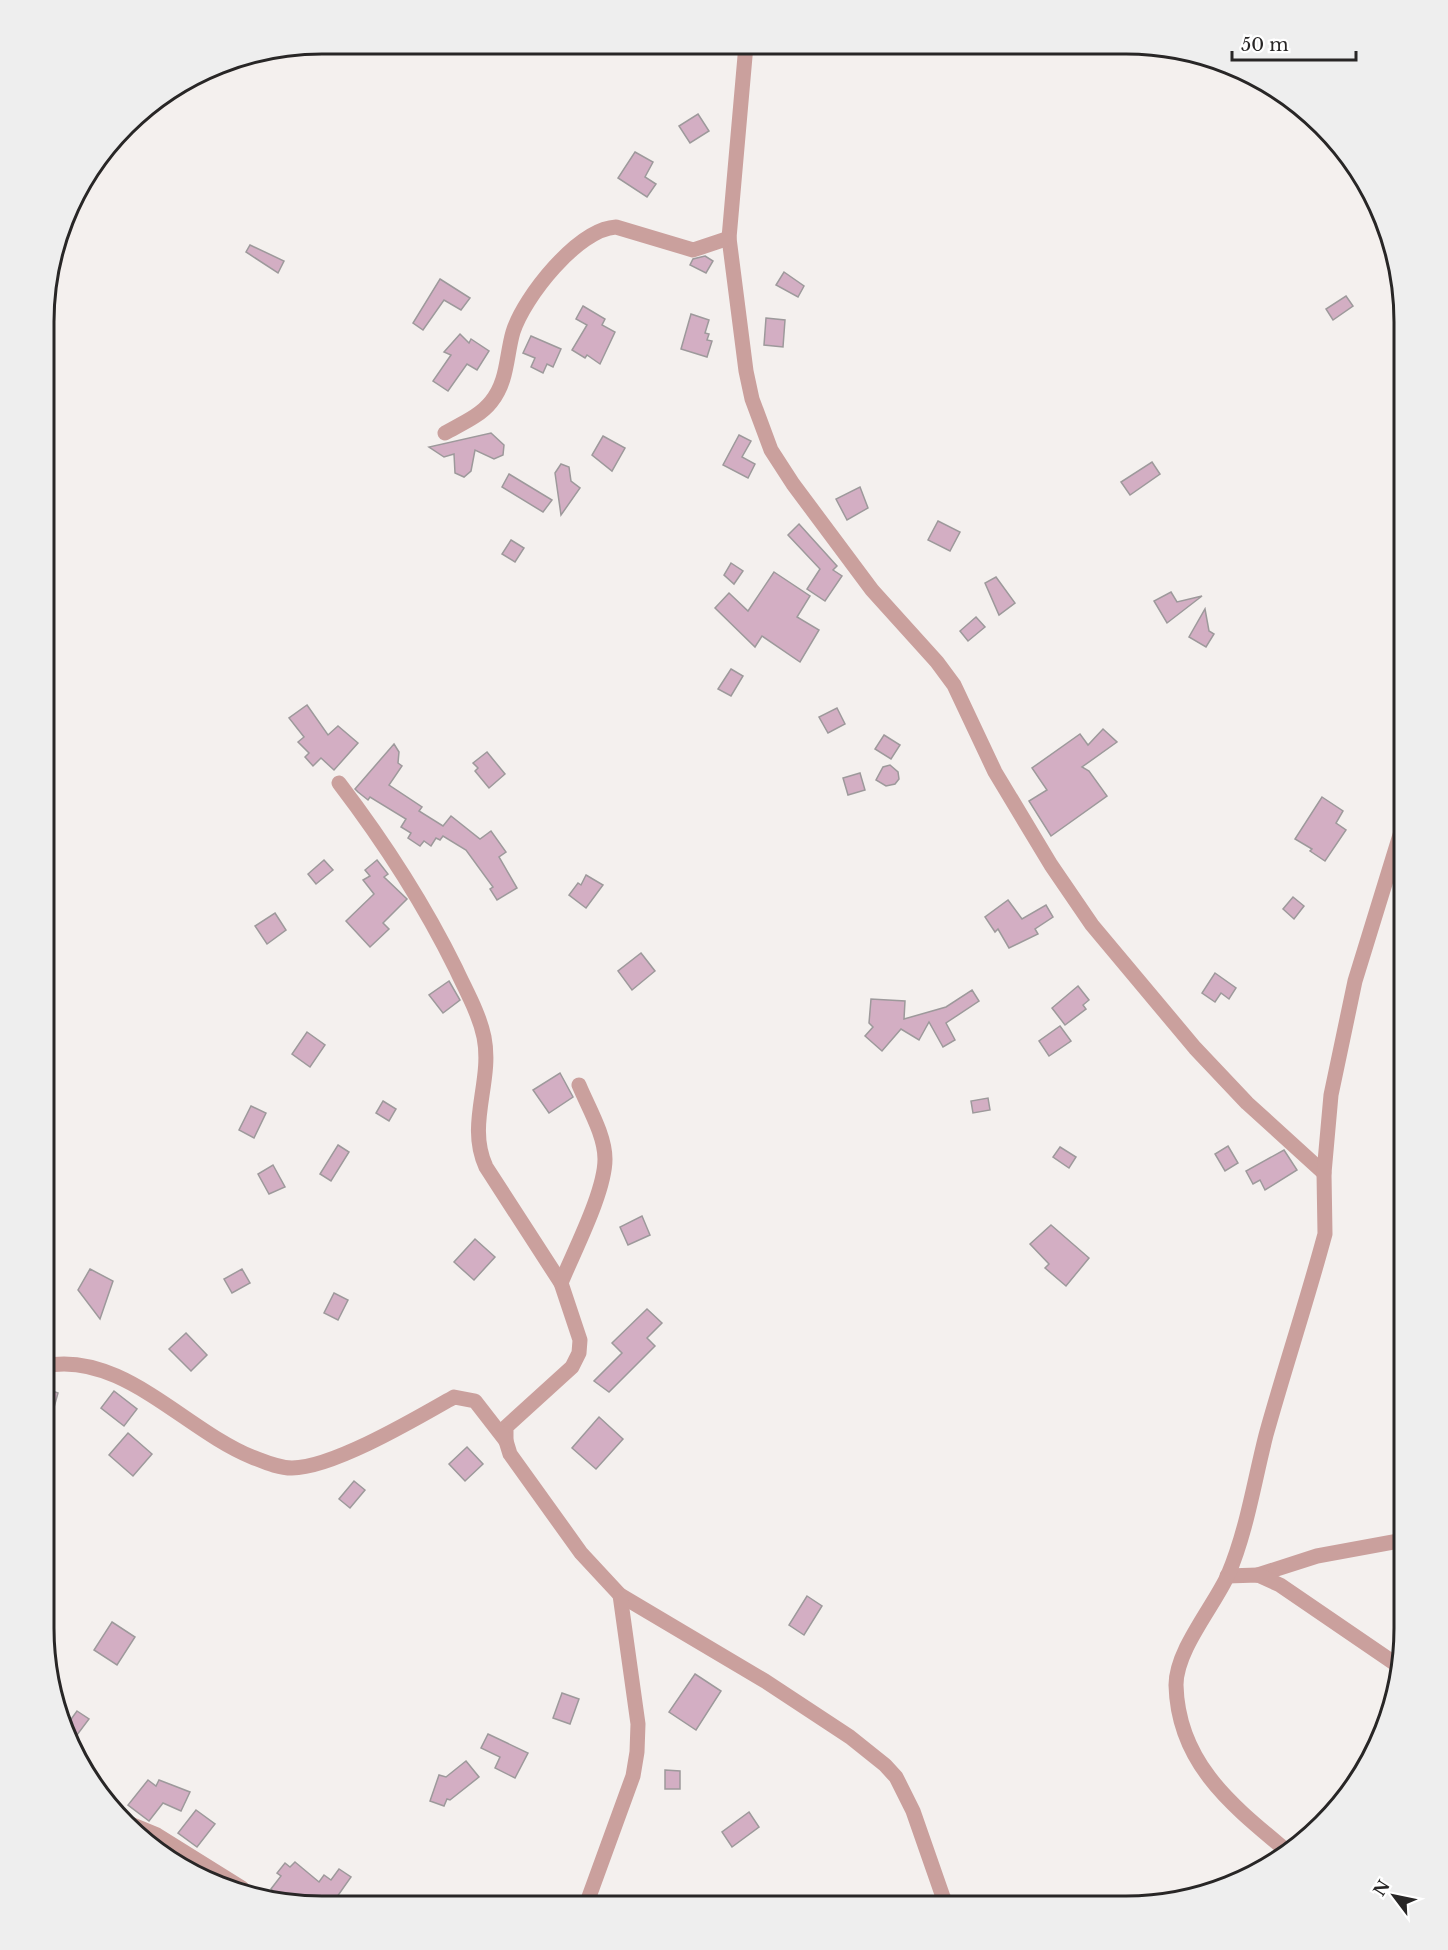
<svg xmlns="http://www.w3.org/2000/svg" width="1448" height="1950" font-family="'Libre Baskerville',serif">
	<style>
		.building { fill: #d3aec3; stroke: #9d999b; stroke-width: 1.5 }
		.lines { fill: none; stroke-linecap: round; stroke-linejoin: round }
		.street { stroke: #caa09d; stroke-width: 15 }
		.rim { fill: none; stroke: #282626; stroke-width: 3 }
	</style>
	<rect width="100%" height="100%" fill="#f4f0ee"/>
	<!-- building -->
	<g class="building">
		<path d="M698,114L709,131L690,143L679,126Z"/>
		<path d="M635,152L653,162L645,177L656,184L647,197L618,178Z"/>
		<path d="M250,245L284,261L278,273L246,252Z"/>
		<path d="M705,256L713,261L706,273L690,265L693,259Z"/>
		<path d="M784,272L804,286L798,297L776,285Z"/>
		<path d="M440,279L470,298L461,310L444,300L423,330L413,323Z"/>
		<path d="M1346,296L1353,306L1333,320L1326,309Z"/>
		<path d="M583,306L605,319L602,325L615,332L600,364L587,355L585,358L572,350L587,325L576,319Z"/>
		<path d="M691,314L709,320L705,333L709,334L707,340L712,341L707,357L681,349Z"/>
		<path d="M766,318L785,320L783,347L764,345Z"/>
		<path d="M460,334L469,343L471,339L489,351L477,370L467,364L448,391L433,381L451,355L444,352Z"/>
		<path d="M531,336L561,349L553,367L547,364L543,373L531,367L535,358L523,353Z"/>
		<path d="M491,433L504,445L503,455L494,459L475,450L471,471L464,477L455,473L454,454L444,457L429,447Z"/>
		<path d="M739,435L751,441L742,457L755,464L748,478L723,465Z"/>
		<path d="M603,436L625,448L612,471L592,455Z"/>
		<path d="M1152,462L1160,474L1130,495L1121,482Z"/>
		<path d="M561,464L569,467L571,481L580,488L561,515L555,473Z"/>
		<path d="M509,474L552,500L543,512L502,487Z"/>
		<path d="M860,487L868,508L847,520L836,499Z"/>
		<path d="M938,521L960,532L950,551L928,540Z"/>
		<path d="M799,524L837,566L833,570L842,576L825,601L807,589L820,569L788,535Z"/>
		<path d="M511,540L524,548L515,562L502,554Z"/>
		<path d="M731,563L743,571L734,584L724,575Z"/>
		<path d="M774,572L810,596L797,617L819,630L800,662L762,636L755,647L715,608L729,593L748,611Z"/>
		<path d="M996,577L1015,603L999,615L985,583Z"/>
		<path d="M1171,592L1177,602L1202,596L1167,623L1154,601Z"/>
		<path d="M1205,609L1209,631L1214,634L1206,647L1189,637Z"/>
		<path d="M976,617L985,627L968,641L960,631Z"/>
		<path d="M731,669L743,676L731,696L718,689Z"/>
		<path d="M307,705L328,735L338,726L358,743L334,770L321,758L313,766L305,757L309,753L298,742L304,737L289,718Z"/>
		<path d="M837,708L845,724L828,733L819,717Z"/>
		<path d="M1103,729L1117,742L1082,767L1089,771L1107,796L1051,836L1029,801L1047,790L1032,768L1080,734L1088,745Z"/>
		<path d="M884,735L900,745L891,759L875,749Z"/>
		<path d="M394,744L399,752L398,763L402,766L389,785L422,807L419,811L443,826L451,816L480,839L491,831L506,852L499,857L517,888L497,900L490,889L493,887L466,850L443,836L440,840L436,838L431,846L424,841L420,846L408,838L411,833L401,827L406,819L370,797L368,800L358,792L355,789Z"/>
		<path d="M487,752L505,774L489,788L475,771L478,768L473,763Z"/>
		<path d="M890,765L898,772L899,779L895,784L886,786L876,780L883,767Z"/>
		<path d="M860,773L865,790L848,795L843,778Z"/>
		<path d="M1322,797L1343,811L1336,823L1346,830L1325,861L1310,851L1312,849L1295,839Z"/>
		<path d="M324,860L333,870L316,884L308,874Z"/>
		<path d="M377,860L388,874L384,877L407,899L383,923L389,929L370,947L346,921L374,894L363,880L370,876L365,870Z"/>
		<path d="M586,875L603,885L586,908L569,895L578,883L581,885Z"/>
		<path d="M1293,897L1304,906L1294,919L1283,909Z"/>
		<path d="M1008,900L1022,919L1046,905L1053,917L1035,929L1038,934L1009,948L998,929L995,932L985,917Z"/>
		<path d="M275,913L286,930L267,944L255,926Z"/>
		<path d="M641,953L655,971L632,990L618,971Z"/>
		<path d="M1215,973L1236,988L1229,999L1221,993L1215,1002L1202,993Z"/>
		<path d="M449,981L460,1000L443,1013L429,995Z"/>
		<path d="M1078,986L1089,1000L1083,1005L1086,1009L1065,1025L1052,1008Z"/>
		<path d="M972,990L979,1001L946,1023L955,1040L943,1047L929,1022L919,1040L901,1029L882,1051L865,1036L873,1027L869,1023L871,999L905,1001L904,1019L946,1007Z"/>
		<path d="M1060,1026L1071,1041L1049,1056L1039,1041Z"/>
		<path d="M307,1032L325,1045L310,1067L292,1054Z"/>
		<path d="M560,1073L573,1097L549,1113L533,1090Z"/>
		<path d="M988,1098L990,1110L973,1113L971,1101Z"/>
		<path d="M383,1101L396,1109L389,1121L376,1113Z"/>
		<path d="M251,1106L266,1113L254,1138L239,1130Z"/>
		<path d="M338,1145L349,1152L331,1181L320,1174Z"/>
		<path d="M1228,1146L1238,1163L1225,1171L1215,1154Z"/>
		<path d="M1060,1147L1076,1157L1069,1168L1053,1157Z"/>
		<path d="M1284,1150L1297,1170L1265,1190L1260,1180L1253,1184L1246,1171Z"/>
		<path d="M273,1165L285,1187L269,1194L258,1174Z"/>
		<path d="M642,1216L650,1235L628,1245L620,1227Z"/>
		<path d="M1051,1225L1089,1258L1066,1286L1045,1268L1049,1264L1030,1244Z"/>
		<path d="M475,1239L495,1257L474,1280L454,1262Z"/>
		<path d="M90,1269L113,1281L100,1319L78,1290Z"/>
		<path d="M242,1269L250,1283L232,1293L224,1279Z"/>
		<path d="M334,1293L348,1300L338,1320L324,1313Z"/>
		<path d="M647,1309L662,1323L647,1338L655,1346L609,1392L594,1381L622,1353L612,1343Z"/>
		<path d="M186,1333L207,1355L191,1371L169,1349Z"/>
		<path d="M44,1388L58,1393L48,1429H44Z"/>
		<path d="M114,1391L137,1409L124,1426L101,1408Z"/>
		<path d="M599,1417L623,1439L596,1469L572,1448Z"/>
		<path d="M128,1433L152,1454L133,1476L109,1455Z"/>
		<path d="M467,1447L483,1464L465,1481L449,1464Z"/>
		<path d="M354,1481L365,1490L350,1508L339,1499Z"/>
		<path d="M807,1596L822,1606L804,1635L789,1625Z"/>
		<path d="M112,1622L135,1637L117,1665L94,1650Z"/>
		<path d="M695,1674L721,1691L696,1730L669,1712Z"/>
		<path d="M562,1693L579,1699L570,1724L553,1718Z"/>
		<path d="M77,1711L89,1719L77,1735L66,1726Z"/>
		<path d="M488,1734L528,1753L515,1778L495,1768L500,1757L481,1748Z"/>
		<path d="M466,1761L479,1777L450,1800L447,1799L444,1806L430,1801L439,1775L446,1777Z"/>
		<path d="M665,1770L680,1771V1789H665Z"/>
		<path d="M148,1780L156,1786L159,1780L190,1792L181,1811L163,1803L149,1821L128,1805Z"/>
		<path d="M196,1810L215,1824L197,1847L178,1833Z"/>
		<path d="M749,1812L759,1827L732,1847L722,1832Z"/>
		<path d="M295,1862L319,1882L324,1875L331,1880L339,1869L351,1877L332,1904H289L271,1889L281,1876L277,1873L285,1863L290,1867Z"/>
	</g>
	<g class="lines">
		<!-- street -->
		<g class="street">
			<path d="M746,45L729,238L746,371L752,399L771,450L793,484L872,590L937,662L954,685L995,772L1051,865L1092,925L1195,1048L1247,1103L1324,1173"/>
			<path d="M445,433C461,424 480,416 491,402C508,381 506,356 513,332C524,297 578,229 616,227L693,250L729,238"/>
			<path d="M339,783C384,842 423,902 456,969C466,991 479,1013 484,1037C493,1082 466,1124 486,1167L561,1283L580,1340L579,1353L572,1367L506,1427V1441L510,1454L581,1553L620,1595L765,1681L850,1737L885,1765L896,1777L913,1811L943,1897L948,1906"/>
			<path d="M561,1283C574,1251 605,1192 605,1159C605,1135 588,1107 579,1085"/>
			<path d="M44,1366C121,1350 185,1430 252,1457C265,1462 278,1468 292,1468C333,1468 417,1418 454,1397L475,1401L506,1441"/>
			<path d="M1258,1575L1317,1556L1404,1540"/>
			<path d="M1227,1576L1258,1575L1280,1585L1400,1667"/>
			<path d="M123,1821L157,1835L242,1888"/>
			<path d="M1288,1852C1233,1806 1178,1764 1176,1685C1176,1650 1214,1606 1228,1575C1247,1530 1254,1482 1266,1435C1283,1374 1303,1313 1320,1252L1325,1234L1324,1173L1331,1095L1355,981L1404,822"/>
			<path d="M586,1905L633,1776L637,1752L638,1724L620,1595"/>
		</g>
	</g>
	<!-- crop -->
	<path d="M0 0H1448V1950H0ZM322 54H1126A268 268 0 0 1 1394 322V1628A268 268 0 0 1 1126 1896H322A268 268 0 0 1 54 1628V322A268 268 0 0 1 322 54Z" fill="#eee" fill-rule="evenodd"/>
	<path class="rim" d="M322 54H1126A268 268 0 0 1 1394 322V1628A268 268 0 0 1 1126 1896H322A268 268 0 0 1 54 1628V322A268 268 0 0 1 322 54Z"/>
	<!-- north arrow -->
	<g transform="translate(1394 1896) rotate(302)" stroke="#ffffff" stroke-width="4.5" paint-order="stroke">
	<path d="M0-4.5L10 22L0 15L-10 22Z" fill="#282626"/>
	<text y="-9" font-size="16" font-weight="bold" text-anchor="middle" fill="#282626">N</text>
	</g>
	<!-- scale -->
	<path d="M1232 51v9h124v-9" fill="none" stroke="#282626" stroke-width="3"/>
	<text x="1241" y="51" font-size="18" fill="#282626" stroke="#ffffff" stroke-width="4.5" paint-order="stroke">50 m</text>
</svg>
